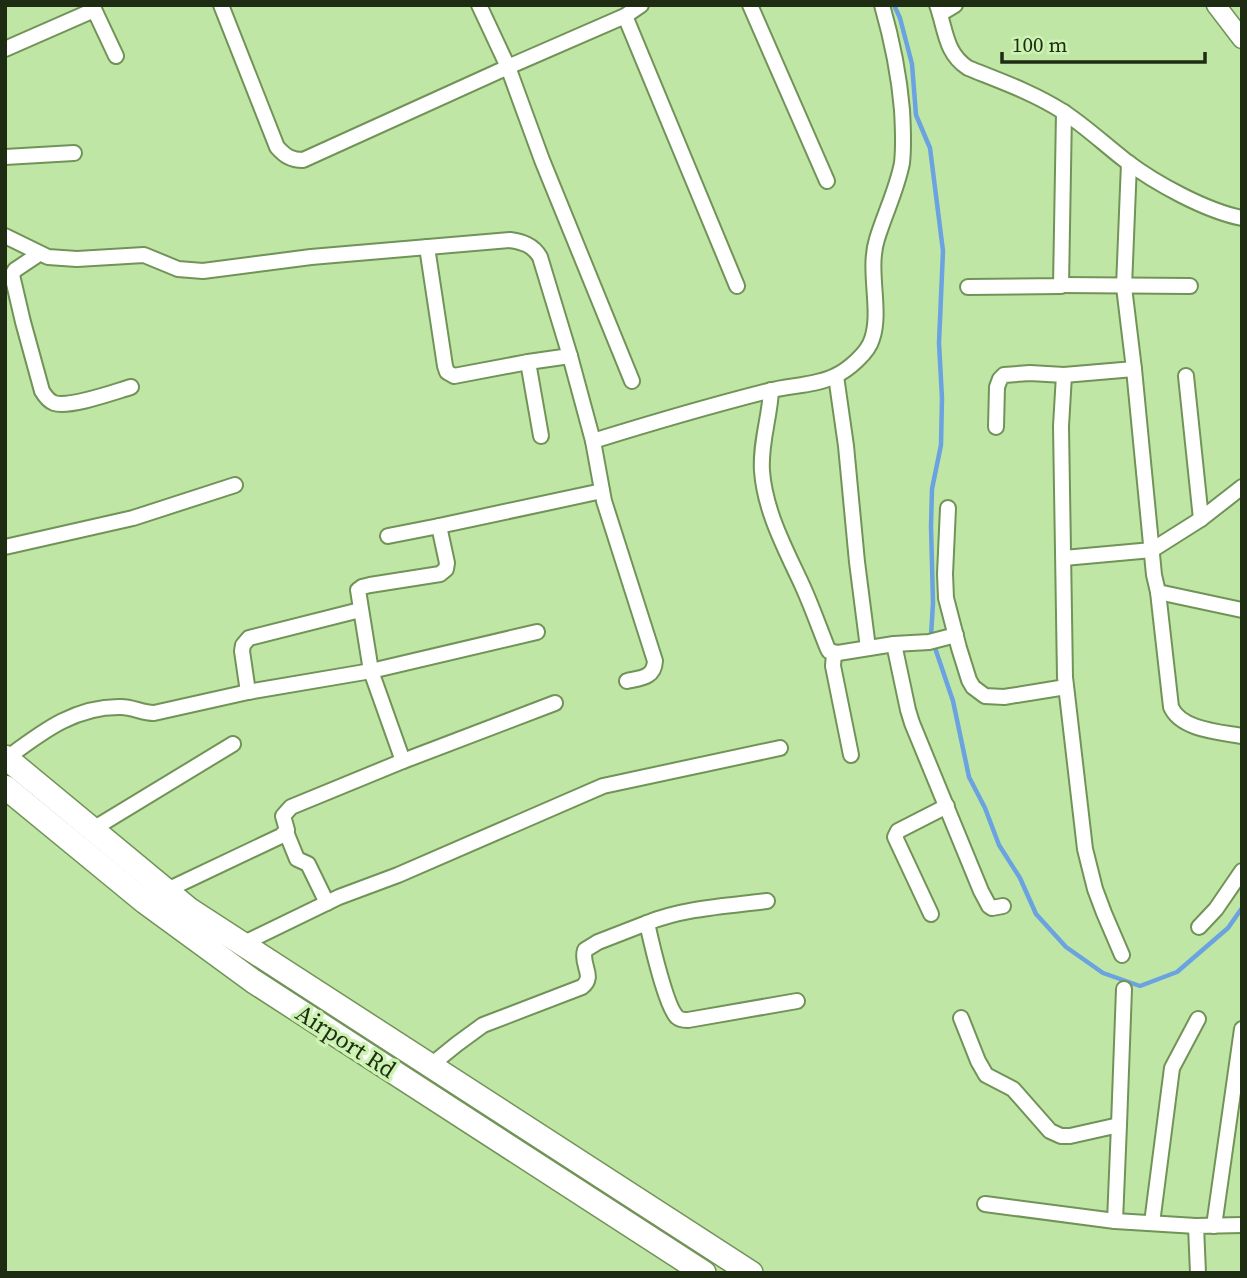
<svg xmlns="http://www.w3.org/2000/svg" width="1247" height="1278" font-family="'Source Serif 4',serif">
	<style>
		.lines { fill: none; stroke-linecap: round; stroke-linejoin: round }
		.stream { stroke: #6ba2e0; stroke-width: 4.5 }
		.minor-casing { stroke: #719357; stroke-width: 18 }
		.tertiary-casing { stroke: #719357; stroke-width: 21 }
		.primary-casing { stroke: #719357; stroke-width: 26 }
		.minor { stroke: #fff; stroke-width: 14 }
		.tertiary { stroke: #fff; stroke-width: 18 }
		.primary { stroke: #fff; stroke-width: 23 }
		.labels { text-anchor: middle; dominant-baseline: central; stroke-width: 7; stroke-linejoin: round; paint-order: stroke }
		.street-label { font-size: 24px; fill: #1e2c13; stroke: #cdf3b3 }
	</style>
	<rect width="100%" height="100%" fill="#c0e6a6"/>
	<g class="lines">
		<!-- stream -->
		<path class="stream" d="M894,5L900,18L912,64L916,115L930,148L943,251L939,343L942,398L941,445L932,489L931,526L933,603L931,636L953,701L969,777L985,808L999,845L1020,878L1036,914L1066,947L1103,973L1140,986L1177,972L1228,928L1242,908"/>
		<defs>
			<g id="minor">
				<path d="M92,5L116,56"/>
				<path d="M221,5L277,147C285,156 291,160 303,160L508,67L625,16L641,5"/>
				<path d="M479,5L508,67L542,160L632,381"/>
				<path d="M750,5L827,181"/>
				<path d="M937,5C946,30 945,53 968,68C1000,81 1032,92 1062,111C1084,125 1104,144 1126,161C1155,183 1206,211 1242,218"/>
				<path d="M940,14L955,5"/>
				<path d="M625,16L737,286"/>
				<path d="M5,49L94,10"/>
				<path d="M5,157L74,153"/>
				<path d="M5,236L48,257L77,259L144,255L178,269L203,271L311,257L510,240C523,242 533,245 540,257L570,356L593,441C651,423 709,406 768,391C789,385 815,386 835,376C848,370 868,353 872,339C882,310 867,271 877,239C885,213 897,189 902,163C904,145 903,127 902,110C899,74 892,40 882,5"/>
				<path d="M427,247L445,366L447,372L454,376L528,362L570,356"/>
				<path d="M39,254L15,270L12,275L23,322L42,391C45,396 49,401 54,403C70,408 114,392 131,387"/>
				<path d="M1061,285L1190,286"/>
				<path d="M968,287L1061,286L1064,112"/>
				<path d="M528,362L541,436"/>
				<path d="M1134,369L1154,575L1158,592L1171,707C1181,730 1220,732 1242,736"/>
				<path d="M1064,375L1061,426L1065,677L1085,849L1095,889L1104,913L1122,955"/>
				<path d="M836,376L846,446L857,562L868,648"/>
				<path d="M1186,376L1201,519"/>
				<path d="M771,390C770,417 760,443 762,471C765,512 786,550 803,587C812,607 819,627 827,647L829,651L838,653L894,644L929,642L956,635"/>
				<path d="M996,427L997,387L1000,379L1004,375L1030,373L1064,375L1134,369L1124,287L1129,163"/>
				<path d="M593,441L604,501L655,661C654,678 641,678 627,681"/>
				<path d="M948,508L945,574L946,598L959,648L969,680L973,687L985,696L1004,697L1066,687"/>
				<path d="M439,526L602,491"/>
				<path d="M388,536L439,526L447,563L446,569L440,574L370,585L362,587L358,590L371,671L403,761"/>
				<path d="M5,547L133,518L235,485"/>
				<path d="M1064,558L1152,550L1201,519L1242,487"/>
				<path d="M1158,592L1242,610"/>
				<path d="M894,644L908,710L912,723L981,891L989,906L992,908L1003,906"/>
				<path d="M834,653L833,666L851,755"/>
				<path d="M248,692L242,651L243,645L249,638L360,610"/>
				<path d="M7,758C42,732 75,706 121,707C133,707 142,713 154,713L248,692L371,671L537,632"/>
				<path d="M93,829L233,744"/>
				<path d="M286,832L297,859L308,864L327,903"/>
				<path d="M165,891L281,836L287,830L283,816L291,807L403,761L555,703"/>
				<path d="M767,901C727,906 684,908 647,923C651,941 666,1007 677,1017C680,1020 684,1020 688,1020L797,1001"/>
				<path d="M931,914L895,837L898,831L947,806"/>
				<path d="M1199,927L1216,909L1242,871"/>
				<path d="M242,944L339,897L398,875L603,786L780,748"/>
				<path d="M961,1018L978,1061L986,1075L1013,1089L1050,1131L1061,1136H1070L1119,1125L1115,1221"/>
				<path d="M431,1065L457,1044L483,1025L582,987C596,976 580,965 585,950L598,942L647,923"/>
				<path d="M1119,1125L1124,989"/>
				<path d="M985,1204L1115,1221L1196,1226"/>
				<path d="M1152,1223L1172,1068L1198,1019"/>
				<path d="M1214,1226L1242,1029"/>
				<path d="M1198,1273L1196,1226L1242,1225"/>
			</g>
			<path id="tertiary" d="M1216,5L1242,39"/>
			<g id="primary">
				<path d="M5,757L190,910L751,1273"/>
				<path d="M5,787L145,902L253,981L704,1273"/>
			</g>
		</defs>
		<!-- minor casing -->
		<use href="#minor" class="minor-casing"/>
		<!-- tertiary casing -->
		<use href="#tertiary" class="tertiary-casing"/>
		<!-- primary casing -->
		<use href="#primary" class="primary-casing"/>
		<!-- minor -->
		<use href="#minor" class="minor"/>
		<!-- tertiary -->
		<use href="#tertiary" class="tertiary"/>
		<!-- primary -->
		<use href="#primary" class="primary"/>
	</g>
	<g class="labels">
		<!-- street labels -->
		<g class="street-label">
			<text transform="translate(346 1041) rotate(33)">Airport Rd</text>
		</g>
	</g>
	<!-- border -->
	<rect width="1247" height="1278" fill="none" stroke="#1e2c13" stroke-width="14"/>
	<!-- scale -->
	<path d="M1002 52v10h203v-10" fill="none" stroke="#1e2c13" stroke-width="3.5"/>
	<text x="1012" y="52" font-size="21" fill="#1e2c13" stroke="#cdf3b3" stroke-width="5" paint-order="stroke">100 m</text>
</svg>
